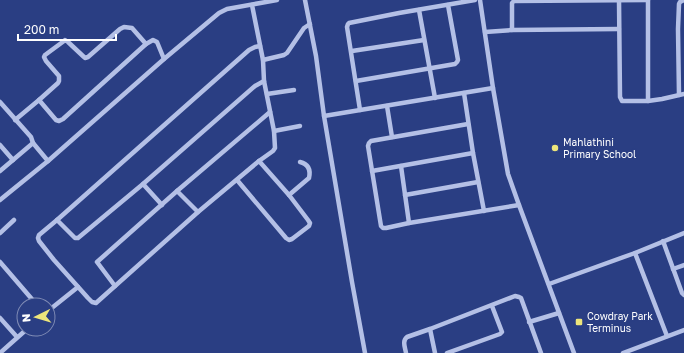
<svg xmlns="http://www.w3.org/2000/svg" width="684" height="353" font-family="'Golos Text',sans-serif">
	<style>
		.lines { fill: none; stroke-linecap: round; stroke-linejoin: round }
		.minor { stroke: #b4c0e6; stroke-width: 4.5 }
		.poi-dot { fill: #ede57b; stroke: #2a3e83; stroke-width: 1.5 }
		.labels { text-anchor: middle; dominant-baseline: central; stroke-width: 4; stroke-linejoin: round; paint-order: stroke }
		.poi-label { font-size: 10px; fill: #fff; stroke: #2a3e83; text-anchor: start }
	</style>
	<rect width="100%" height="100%" fill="#2a3e83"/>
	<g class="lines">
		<!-- minor -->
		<g class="minor">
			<path d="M305,0L316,56L324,116L352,282L365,353"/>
			<path d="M480,0L493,88L508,174L519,205L574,353"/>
			<path d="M619,0L620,97L622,101H648L662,99L684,94"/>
			<path d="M648,0V101"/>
			<path d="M419,10L435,98"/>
			<path d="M512,30V3L514,1L648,0"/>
			<path d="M485,32L512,30L619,29"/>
			<path d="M260,46L255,47L249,50L57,220L75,238H78L143,184L255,86L264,81"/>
			<path d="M352,51L424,40"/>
			<path d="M263,60L284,55L287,53L304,28L310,24"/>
			<path d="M356,81L455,64L457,62L458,60L448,5"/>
			<path d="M464,93L473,153L484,211"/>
			<path d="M267,94L294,90"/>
			<path d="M679,95L678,29L679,4L680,2L684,0"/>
			<path d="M39,100L58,83L59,81V76L46,61L44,57L45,55L64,41L65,40L68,42L84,57L85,58L88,57L120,29L124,27L132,28L146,44"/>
			<path d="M0,102L31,137L33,143L48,161"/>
			<path d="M387,106L392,137"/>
			<path d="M360,110L347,27L348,24L349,23L399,13L475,0"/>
			<path d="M324,116L493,88"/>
			<path d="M15,120L39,100L56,120L59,121L63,119L146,44L153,40L157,42L164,59"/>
			<path d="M468,124L371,141L369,143L368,146L381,226L383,228H386L409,223L519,205"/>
			<path d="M274,131L300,126"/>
			<path d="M0,145L13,160"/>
			<path d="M401,166L409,223"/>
			<path d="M0,171L33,143"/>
			<path d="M372,171L473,153"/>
			<path d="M237,180L286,238L289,240L292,239L309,226L310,223L308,220L289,195L259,161"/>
			<path d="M143,184L162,205"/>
			<path d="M177,191L198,212"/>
			<path d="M289,195L309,178C311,169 308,164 300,162"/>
			<path d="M405,195L478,182"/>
			<path d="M0,200L48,161L164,59L219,13L227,9L277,0"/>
			<path d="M57,220L39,235L38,238L39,241L54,260L88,298L92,302L96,303L198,212L259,161L273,151L275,148L274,131L264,81L263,60L252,5"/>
			<path d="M0,233L14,220"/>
			<path d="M663,241L682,293L684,295"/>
			<path d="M635,253L667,336"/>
			<path d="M0,262L37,305"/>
			<path d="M673,269L684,265"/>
			<path d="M549,284L635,253L684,233"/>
			<path d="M115,286L97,262L177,191L270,112"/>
			<path d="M48,311L78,287"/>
			<path d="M0,318L17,337"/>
			<path d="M529,322L559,313"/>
			<path d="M430,329L435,353"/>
			<path d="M0,353L27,329"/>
			<path d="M406,353C405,347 402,341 407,337L430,329L515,296L519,297L521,298L541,353"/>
			<path d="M447,353L500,334L502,332L492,306"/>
			<path d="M623,353L684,330"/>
		</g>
	</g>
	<!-- markers -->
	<g class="poi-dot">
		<circle cx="555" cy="148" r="4"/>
		<rect x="575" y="318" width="8" height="8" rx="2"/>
	</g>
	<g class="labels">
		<!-- poi labels -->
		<g class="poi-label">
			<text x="563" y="142">Mahlathini<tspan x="563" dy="12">Primary School</tspan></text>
			<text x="587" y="316">Cowdray Park<tspan x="587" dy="12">Terminus</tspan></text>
		</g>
	</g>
	<!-- north arrow -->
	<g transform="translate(36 317) rotate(265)"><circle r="19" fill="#2a3e83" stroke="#7f8bb5"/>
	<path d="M0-3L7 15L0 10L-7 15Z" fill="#ede57b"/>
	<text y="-6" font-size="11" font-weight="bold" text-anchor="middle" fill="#ffffff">N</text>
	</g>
	<!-- scale -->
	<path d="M18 34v6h98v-6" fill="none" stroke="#ffffff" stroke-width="2"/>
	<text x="24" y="34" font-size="12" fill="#ffffff" stroke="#2a3e83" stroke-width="3" paint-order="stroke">200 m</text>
</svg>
